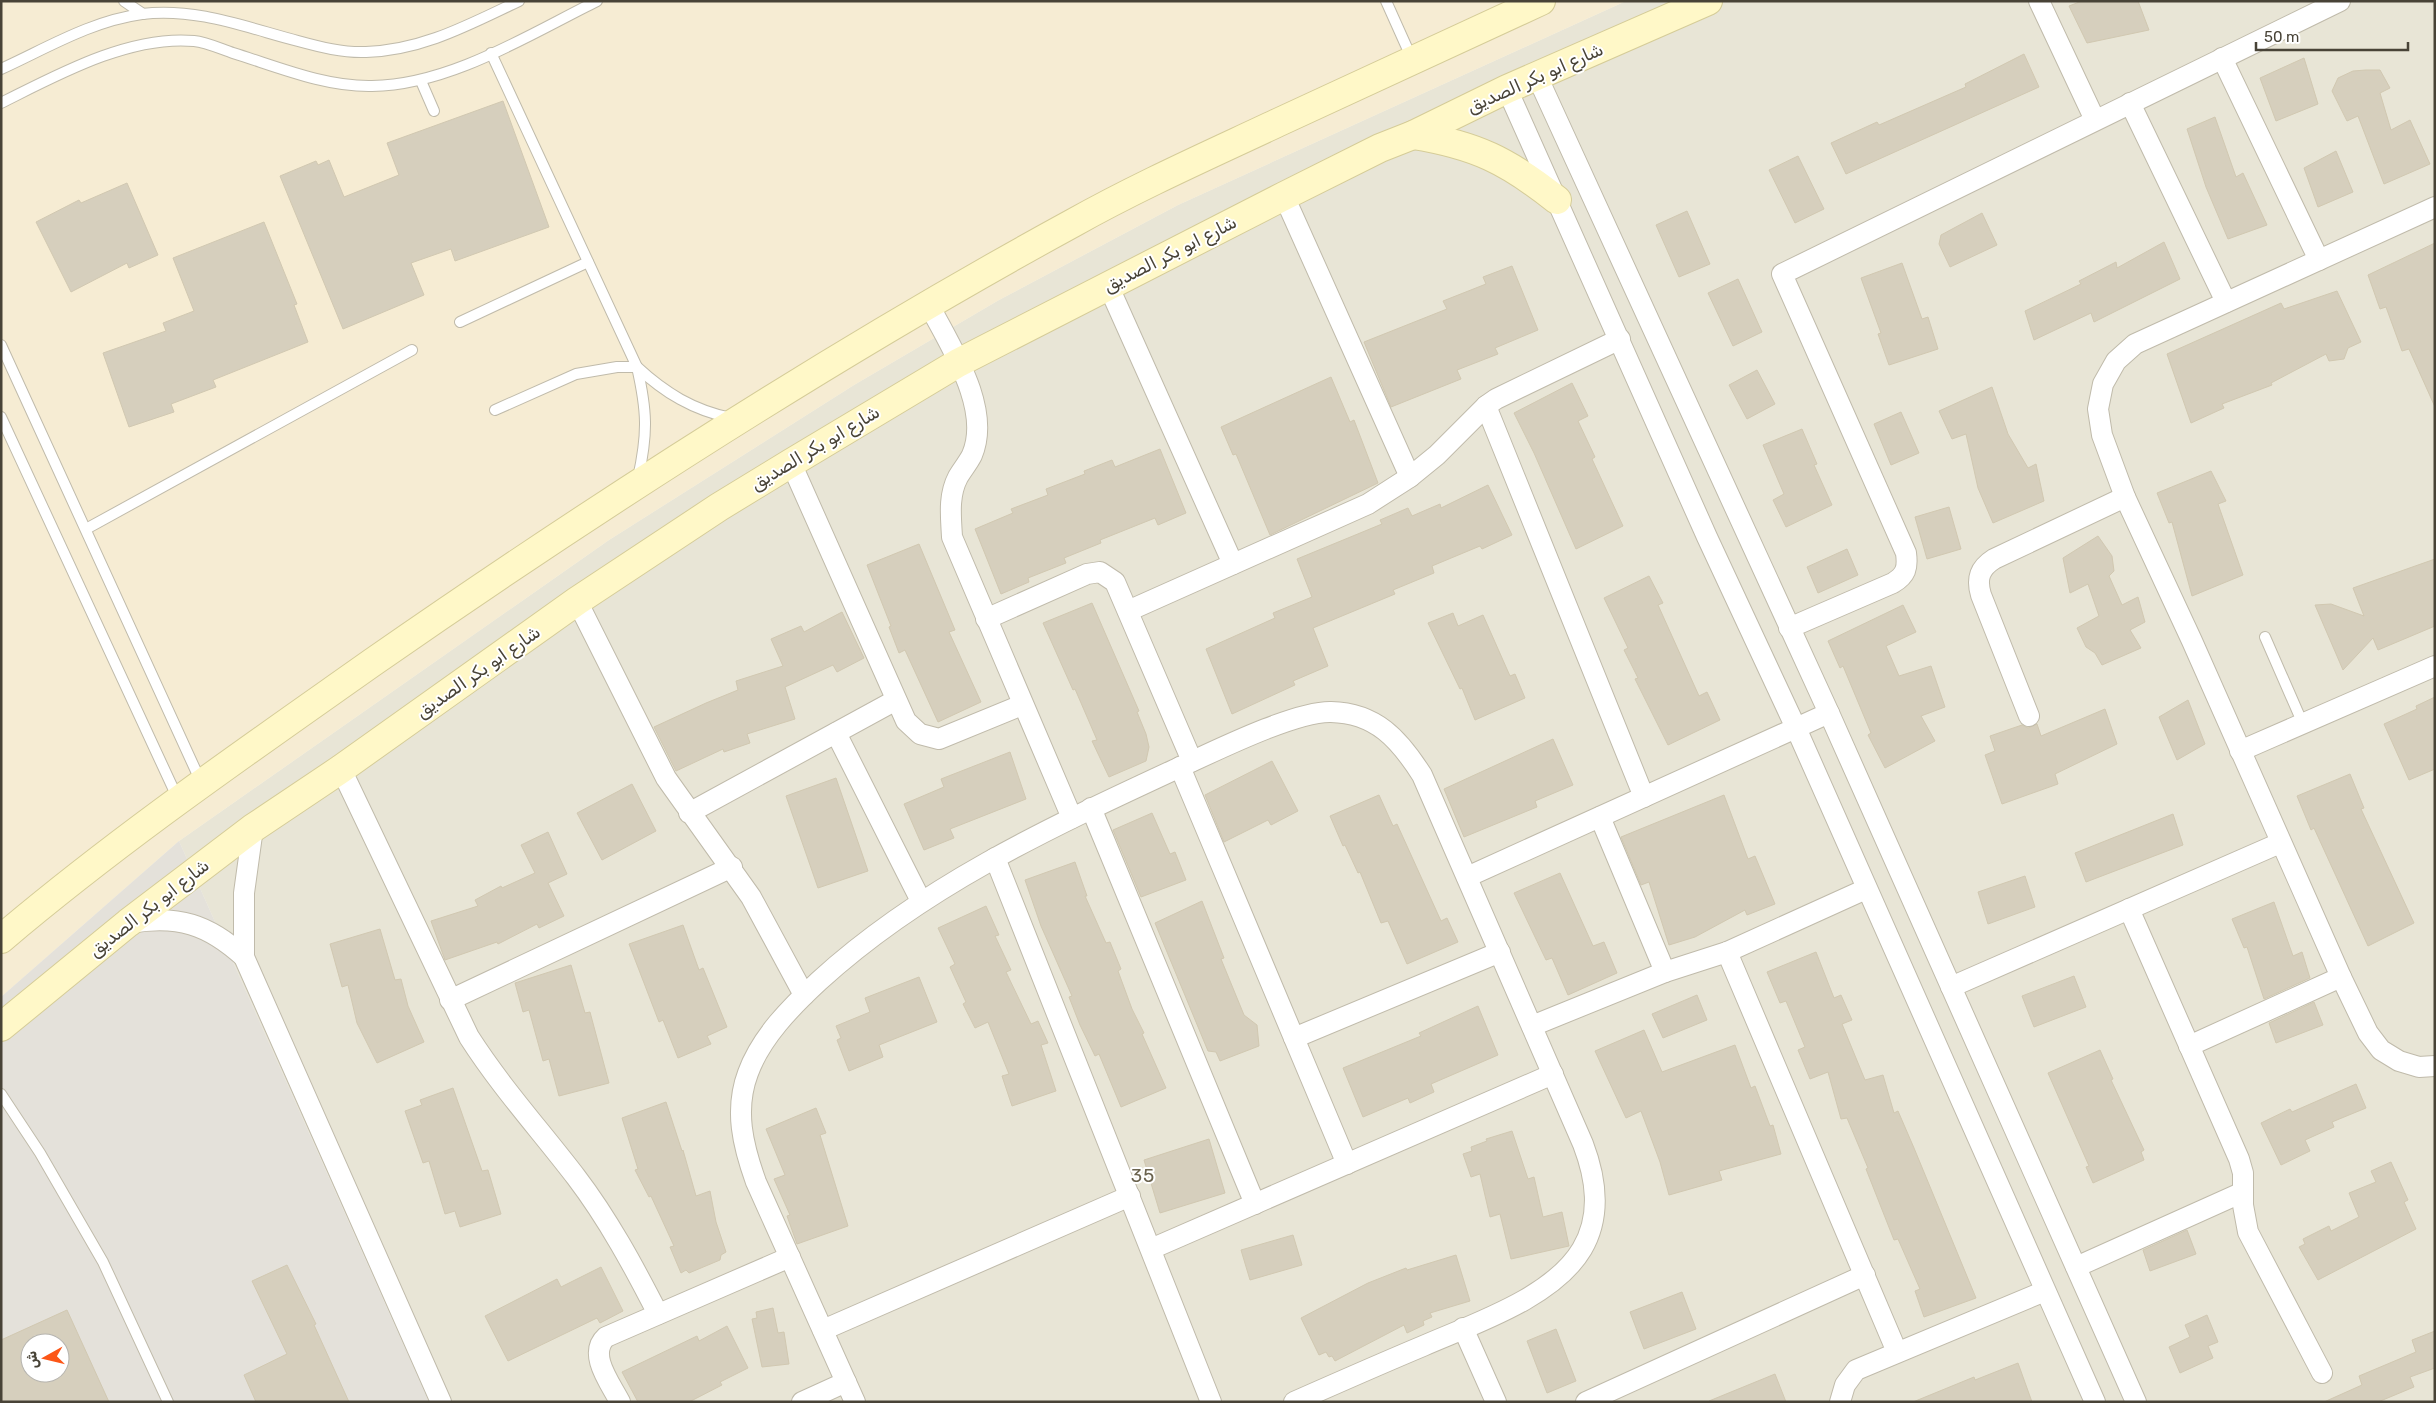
<svg xmlns="http://www.w3.org/2000/svg" width="2436" height="1403" font-family="Rubik,Cairo,sans-serif">
	<style>
		.residential { fill: #e8e5d6 }
		.commercial { fill: #f6ecd3 }
		.industrial { fill: #e4e1da; fill-rule: evenodd }
		.building { fill: #d6cfbd; stroke: #d1c8b1; fill-rule: evenodd }
		.lines { fill: none; stroke-linecap: round; stroke-linejoin: round }
		.lane-casing { stroke: #c0bbab; stroke-width: 12 }
		.street-casing { stroke: #c0bbab; stroke-width: 22 }
		.secondary-casing { stroke: #d5cc98; stroke-width: 30 }
		.lane { stroke: #fff; stroke-width: 10 }
		.street { stroke: #fff; stroke-width: 20 }
		.secondary { stroke: #fff8c8; stroke-width: 28 }
		.labels { text-anchor: middle; dominant-baseline: central; stroke-width: 4; stroke-linejoin: round; paint-order: stroke }
		.street-label { font-size: 18px; fill: #484337; stroke: #fff }
		.neighbourhood-label { font-size: 19px; letter-spacing: 1px; fill: #6b634e; stroke: #fff }
	</style>
	<rect width="100%" height="100%" fill="#f4f2e8"/>
	<!-- residential -->
	<path class="residential" d="M1626,1H2435V1402H429L179,841L609,540L854,385L999,300L1178,205Z"/>
	<!-- commercial -->
	<path class="commercial" d="M1,1H1626L1178,205L999,300L854,385L609,540L179,841L1,997Z"/>
	<!-- industrial -->
	<path class="industrial" d="M179,841L429,1402H1V997ZM30,1343H60V1373H30Z"/>
	<!-- building -->
	<g class="building">
		<path d="M2082,1H2138L2149,30L2087,43L2069,6Z"/>
		<path d="M2024,54L2039,87L1846,174L1831,143L1877,122L1879,125L1966,87L1965,84Z"/>
		<path d="M2304,58L2318,104L2276,121L2260,78Z"/>
		<path d="M2366,70H2380L2390,88L2380,93L2391,130L2410,120L2430,164L2384,184L2358,116L2347,121L2332,91L2338,78L2353,71Z"/>
		<path d="M503,101L549,227L455,261L451,249L411,263L424,295L343,329L280,176L316,161L318,165L329,160L344,197L399,175L387,143Z"/>
		<path d="M2215,117L2236,177L2243,173L2267,225L2228,239L2206,187L2187,129Z"/>
		<path d="M2336,151L2353,192L2318,207L2304,168Z"/>
		<path d="M1798,156L1824,209L1795,223L1769,170Z"/>
		<path d="M127,183L158,255L129,268L127,263L71,292L36,222L79,200L81,203Z"/>
		<path d="M1687,211L1710,264L1679,277L1656,225Z"/>
		<path d="M1982,213L1997,245L1950,267L1939,244L1941,235Z"/>
		<path d="M264,222L297,304L294,305L308,342L213,380L216,387L171,404L174,412L129,427L103,353L166,331L163,323L194,311L173,258Z"/>
		<path d="M2164,242L2180,279L2094,322L2091,313L2034,340L2025,311L2081,284L2079,281L2116,262L2117,268Z"/>
		<path d="M2435,243V407L2409,349L2402,351L2386,307L2380,309L2368,275Z"/>
		<path d="M1902,263L1922,319L1928,317L1938,349L1889,365L1878,334L1881,333L1861,278Z"/>
		<path d="M1512,266L1538,330L1495,348L1498,354L1457,370L1461,379L1391,407L1364,342L1447,309L1443,301L1486,284L1483,277Z"/>
		<path d="M1738,279L1762,332L1733,346L1708,293Z"/>
		<path d="M2337,291L2361,342L2348,348L2344,359L2329,361L2326,354L2271,383L2272,385L2222,404L2224,408L2191,423L2167,354L2281,303L2284,309Z"/>
		<path d="M1757,370L1775,404L1747,419L1729,385Z"/>
		<path d="M1331,377L1350,422L1354,420L1378,483L1270,535L1236,454L1233,455L1221,427Z"/>
		<path d="M1572,383L1588,416L1578,421L1595,457L1592,459L1623,526L1576,549L1534,453L1514,413Z"/>
		<path d="M1992,387L2008,434L2028,468L2036,464L2044,501L1993,523L1978,488L1966,434L1952,439L1939,411Z"/>
		<path d="M1901,412L1919,453L1891,465L1874,424Z"/>
		<path d="M1802,429L1817,464L1814,465L1832,505L1786,527L1773,500L1784,494L1763,445Z"/>
		<path d="M1160,449L1186,513L1158,525L1155,518L1100,540L1101,543L1064,558L1066,563L1028,578L1029,582L1001,594L975,529L1013,513L1011,509L1048,495L1046,489L1085,474L1084,471L1112,460L1115,467Z"/>
		<path d="M2211,471L2226,501L2218,504L2243,575L2192,596L2172,522L2169,523L2157,493Z"/>
		<path d="M1488,485L1512,535L1482,549L1480,546L1432,566L1434,573L1393,590L1395,594L1313,628L1328,666L1293,681L1295,685L1232,714L1206,649L1275,618L1273,613L1312,597L1297,559L1382,524L1380,520L1408,508L1412,516L1440,504L1441,508Z"/>
		<path d="M1949,507L1961,549L1927,559L1915,517Z"/>
		<path d="M2098,536L2112,556L2114,571L2109,576L2122,605L2138,597L2145,622L2130,630L2141,648L2102,665L2095,653L2086,647L2077,628L2099,616L2088,584L2070,593L2063,558Z"/>
		<path d="M919,544L955,630L949,632L981,702L938,722L905,650L899,653L889,627L891,626L867,565Z"/>
		<path d="M1847,549L1858,575L1818,593L1807,567Z"/>
		<path d="M2435,559V626L2378,650L2373,638L2343,670L2315,605L2331,604L2364,616L2353,588Z"/>
		<path d="M1649,576L1663,603L1658,605L1699,696L1707,692L1720,720L1668,745L1635,679L1638,678L1624,650L1628,648L1604,598Z"/>
		<path d="M1092,603L1139,711L1137,712L1146,734L1149,747L1146,761L1109,777L1092,741L1097,740L1075,689L1073,690L1043,623Z"/>
		<path d="M1903,605L1916,632L1886,646L1899,676L1931,666L1945,707L1921,716L1935,741L1885,768L1868,735L1871,733L1843,666L1840,668L1828,641Z"/>
		<path d="M842,612L864,658L837,672L833,665L785,687L795,719L747,734L750,743L724,752L723,749L676,771L654,727L706,703L738,690L736,681L783,666L771,639L801,626L804,632Z"/>
		<path d="M1453,613L1458,626L1483,615L1510,676L1515,674L1525,698L1475,720L1462,688L1460,689L1428,623Z"/>
		<path d="M2435,697V769L2409,780L2384,724L2417,709L2416,706Z"/>
		<path d="M2188,700L2205,744L2177,760L2159,717Z"/>
		<path d="M2105,709L2117,744L2055,774L2058,784L2002,804L1985,755L1995,751L1990,736L2022,725L2028,728L2037,724L2041,736Z"/>
		<path d="M1553,739L1573,785L1535,801L1537,807L1464,837L1444,789Z"/>
		<path d="M1010,752L1026,799L950,829L954,838L924,850L904,804L944,787L941,779Z"/>
		<path d="M1272,761L1298,811L1271,825L1268,820L1224,842L1205,795Z"/>
		<path d="M2350,774L2364,808L2361,809L2414,923L2368,946L2314,828L2311,830L2297,796Z"/>
		<path d="M836,778L868,871L818,888L786,796Z"/>
		<path d="M632,784L656,831L602,860L577,813Z"/>
		<path d="M1379,795L1393,826L1397,824L1441,921L1447,918L1458,942L1407,964L1388,921L1381,923L1360,872L1358,873L1345,845L1343,846L1330,816Z"/>
		<path d="M1724,795L1748,859L1755,856L1775,904L1747,915L1745,910L1695,937L1669,945L1649,882L1641,885L1621,837Z"/>
		<path d="M1152,813L1170,854L1175,852L1186,880L1141,897L1113,830Z"/>
		<path d="M2173,814L2183,845L2086,882L2075,853Z"/>
		<path d="M548,832L567,874L548,883L564,916L539,928L537,924L498,944L497,942L445,960L431,921L478,906L475,900L501,886L502,888L535,873L521,845Z"/>
		<path d="M1075,862L1087,896H1085L1106,943L1110,942L1121,969L1118,971L1132,1009L1144,1033L1142,1034L1166,1088L1121,1107L1099,1054L1095,1056L1080,1025L1069,997L1072,996L1041,926L1025,880Z"/>
		<path d="M1560,873L1593,946L1604,942L1617,973L1568,995L1552,958L1546,960L1514,893Z"/>
		<path d="M2025,876L2035,907L1988,924L1978,892Z"/>
		<path d="M1202,901L1224,958L1221,959L1244,1015L1257,1025L1259,1046L1220,1061L1216,1052L1208,1051L1155,923Z"/>
		<path d="M2274,902L2293,956L2302,952L2310,978L2264,999L2247,947L2244,948L2232,919Z"/>
		<path d="M986,906L999,935L995,936L1011,970L1006,972L1031,1024L1038,1021L1048,1043L1041,1045L1056,1091L1012,1106L1002,1076L1009,1074L988,1022L975,1028L963,1004L966,1002L950,967L955,964L938,928Z"/>
		<path d="M683,925L699,970L703,968L727,1027L707,1036L711,1044L678,1058L663,1020L659,1022L629,944Z"/>
		<path d="M380,929L395,980L401,979L408,1006L424,1042L377,1063L357,1023L348,985L342,987L330,944Z"/>
		<path d="M1816,952L1834,998L1841,995L1852,1020L1842,1024L1865,1080L1883,1075L1894,1113L1898,1111L1914,1148L1976,1298L1924,1317L1915,1291L1920,1289L1898,1239L1894,1240L1866,1169L1868,1168L1847,1118L1841,1119L1828,1072L1810,1079L1798,1050L1805,1047L1786,1001L1780,1003L1767,972Z"/>
		<path d="M571,965L585,1013L590,1012L609,1083L559,1096L549,1059L543,1061L529,1010L523,1012L515,983Z"/>
		<path d="M2074,976L2086,1007L2034,1027L2022,996Z"/>
		<path d="M919,977L937,1022L879,1045L883,1057L849,1071L837,1040L841,1038L836,1026L870,1012L865,998Z"/>
		<path d="M1697,995L1707,1020L1663,1038L1652,1014Z"/>
		<path d="M2314,1002L2323,1025L2276,1043L2269,1023Z"/>
		<path d="M1478,1006L1498,1055L1431,1084L1434,1092L1410,1103L1408,1098L1363,1117L1343,1068L1421,1036L1419,1033Z"/>
		<path d="M1644,1030L1662,1072L1735,1045L1751,1088L1755,1086L1770,1126L1773,1125L1781,1154L1719,1171L1722,1180L1669,1195L1660,1162L1641,1111L1626,1118L1595,1051Z"/>
		<path d="M2100,1050L2113,1079L2111,1080L2144,1150L2141,1152L2144,1160L2093,1183L2086,1167L2089,1166L2048,1073Z"/>
		<path d="M2356,1084L2366,1108L2332,1122L2334,1127L2305,1140L2310,1151L2281,1165L2261,1123L2290,1109L2292,1112Z"/>
		<path d="M453,1088L482,1171L488,1170L501,1214L460,1227L455,1211L445,1214L429,1161L423,1163L405,1111L422,1105L420,1100Z"/>
		<path d="M666,1102L682,1151L683,1150L696,1196L710,1191L716,1222L726,1252L721,1255L720,1260L689,1273L686,1270L681,1273L670,1247L674,1246L651,1196L649,1197L635,1170L638,1169L622,1118Z"/>
		<path d="M816,1108L826,1133L820,1135L848,1226L797,1244L787,1216L790,1215L774,1179L785,1175L766,1129Z"/>
		<path d="M1512,1131L1528,1179L1534,1177L1543,1217L1562,1212L1569,1246L1511,1259L1500,1214L1490,1217L1480,1174L1471,1177L1463,1154L1472,1151L1471,1147L1487,1141L1486,1139Z"/>
		<path d="M1209,1139L1225,1193L1160,1213L1144,1160Z"/>
		<path d="M2391,1162L2408,1200L2404,1202L2416,1229L2318,1280L2299,1247L2305,1244L2303,1239L2329,1226L2331,1231L2359,1217L2349,1193L2376,1182L2371,1171Z"/>
		<path d="M2187,1230L2196,1254L2150,1271L2143,1250Z"/>
		<path d="M1293,1235L1302,1265L1250,1280L1241,1250Z"/>
		<path d="M1456,1255L1470,1301L1430,1313L1432,1317L1423,1321L1424,1325L1407,1333L1404,1325L1335,1361L1332,1356L1329,1357L1326,1352L1319,1355L1301,1318L1368,1283L1406,1268L1407,1270Z"/>
		<path d="M287,1265L316,1324L314,1325L349,1402H256L244,1375L287,1354L252,1281Z"/>
		<path d="M601,1267L623,1311L600,1323L597,1318L508,1361L485,1316L557,1279L561,1287Z"/>
		<path d="M1682,1292L1696,1329L1644,1349L1630,1312Z"/>
		<path d="M773,1308L778,1333L784,1332L789,1364L762,1367L752,1319L757,1318L756,1312Z"/>
		<path d="M67,1310L109,1402H1V1340ZM30,1343H60V1373H30Z"/>
		<path d="M2207,1315L2218,1342L2208,1346L2213,1358L2180,1373L2169,1347L2190,1337L2185,1325Z"/>
		<path d="M727,1326L748,1368L720,1382L722,1385L689,1402H638L622,1372L697,1336L699,1341Z"/>
		<path d="M1556,1329L1576,1381L1547,1393L1527,1341Z"/>
		<path d="M2435,1331V1368L2410,1377L2414,1387L2378,1402H2324L2362,1385L2359,1376L2416,1352L2412,1340Z"/>
		<path d="M2018,1363L2032,1402H1913L1974,1377L1975,1380Z"/>
		<path d="M1775,1374L1786,1402H1709V1401Z"/>
	</g>
	<g class="lines">
		<defs>
			<g id="lane">
				<path d="M124,1L143,14"/>
				<path d="M1386,1L1412,59"/>
				<path d="M491,53L637,367C647,411 648,433 638,478"/>
				<path d="M1,69C47,48 91,21 142,14C195,7 248,28 298,41C320,47 343,53 366,52C423,50 468,25 519,1"/>
				<path d="M421,81L434,111"/>
				<path d="M1,103C57,75 129,35 194,41C206,42 221,49 233,53C278,67 325,87 372,86C450,85 528,35 597,1"/>
				<path d="M460,322L588,262"/>
				<path d="M1,345L201,782"/>
				<path d="M495,410L576,374L617,367H637C665,393 693,410 731,418"/>
				<path d="M1,417L178,799"/>
				<path d="M86,529L412,350"/>
				<path d="M2265,637L2303,724"/>
				<path d="M1,1094L40,1153L103,1262L168,1402"/>
			</g>
			<g id="street">
				<path d="M2039,1L2095,120"/>
				<path d="M2222,58L2319,260"/>
				<path d="M1537,76L1829,713L2136,1402"/>
				<path d="M1507,89L1707,537L1796,728L2095,1402"/>
				<path d="M2130,103L2226,302"/>
				<path d="M1284,196L1410,477"/>
				<path d="M2435,207L2135,344L2116,361L2103,384L2098,409L2102,435L2125,497L2192,641L2341,977L2368,1033L2381,1050L2399,1061L2419,1067L2435,1066"/>
				<path d="M1108,285L1233,564"/>
				<path d="M929,305C950,346 992,408 972,455C968,463 962,470 958,477C948,496 951,517 952,537L1072,818"/>
				<path d="M1486,406L1644,797"/>
				<path d="M791,463L906,721L920,734L939,739L1022,705"/>
				<path d="M577,601L666,778L751,897L804,995"/>
				<path d="M1128,611L1368,504L1410,477L1437,455L1486,406L1496,399L1620,339"/>
				<path d="M986,619L1087,574L1100,572L1115,582L1192,761"/>
				<path d="M1789,628L1893,583C1906,575 1908,568 1906,553L1782,274L2340,1"/>
				<path d="M2029,716L1981,595C1976,578 1980,568 1994,559L2125,497"/>
				<path d="M836,733L921,901"/>
				<path d="M2240,751L2435,666"/>
				<path d="M1180,767L1347,1164"/>
				<path d="M341,769L469,1037C501,1087 540,1130 576,1177C608,1219 634,1267 658,1314"/>
				<path d="M1091,808L1255,1204"/>
				<path d="M689,813L896,700"/>
				<path d="M1600,817L1665,972"/>
				<path d="M253,828L244,893V957L441,1402"/>
				<path d="M995,858L1211,1402"/>
				<path d="M1467,877L1829,713"/>
				<path d="M2129,909L2239,1159L2243,1173V1205L2248,1232L2322,1373"/>
				<path d="M130,923C178,915 208,924 244,957"/>
				<path d="M1727,952L1897,1352"/>
				<path d="M1951,987L2280,843"/>
				<path d="M450,1000L732,867"/>
				<path d="M1532,1026L1665,972L1727,952L1866,889"/>
				<path d="M1294,1038L1500,952"/>
				<path d="M2189,1046L2341,977"/>
				<path d="M1151,1249L1553,1074"/>
				<path d="M2076,1267L2243,1192"/>
				<path d="M1463,1328L1496,1402"/>
				<path d="M823,1330L1130,1196"/>
				<path d="M620,1402C611,1384 587,1354 606,1337L790,1257"/>
				<path d="M802,1402L846,1382"/>
				<path d="M855,1402L756,1182C743,1146 734,1110 748,1073C761,1037 791,1007 819,981C923,886 1051,827 1178,768C1213,752 1295,711 1331,712C1376,713 1399,739 1422,775L1583,1144C1596,1178 1602,1215 1582,1249C1553,1298 1473,1324 1423,1346C1380,1364 1337,1383 1294,1402"/>
				<path d="M1586,1402L1865,1275"/>
				<path d="M1840,1402L1845,1385L1856,1370L2045,1291"/>
			</g>
			<g id="secondary">
				<path d="M1413,135C1476,145 1508,161 1557,200"/>
				<path d="M1,939C119,839 247,751 373,662C599,505 831,355 1073,223C1139,186 1209,155 1277,123C1365,82 1453,41 1541,1"/>
				<path d="M1,1027L128,923L253,828L341,769L577,601L719,507L791,463L958,363L1284,196L1380,148L1413,135L1507,89L1708,1"/>
			</g>
		</defs>
		<!-- lane casing -->
		<use href="#lane" class="lane-casing"/>
		<!-- street casing -->
		<use href="#street" class="street-casing"/>
		<!-- secondary casing -->
		<use href="#secondary" class="secondary-casing"/>
		<!-- lane -->
		<use href="#lane" class="lane"/>
		<!-- street -->
		<use href="#street" class="street"/>
		<!-- secondary -->
		<use href="#secondary" class="secondary"/>
	</g>
	<g class="labels">
		<!-- street labels -->
		<g class="street-label">
			<text transform="translate(1535 78) rotate(-24)">شارع ابو بكر الصديق</text>
			<text transform="translate(1170 254) rotate(-27)">شارع ابو بكر الصديق</text>
			<text transform="translate(815 448) rotate(-31)">شارع ابو بكر الصديق</text>
			<text transform="translate(478 672) rotate(-35)">شارع ابو بكر الصديق</text>
			<text transform="translate(149 908) rotate(-38)">شارع ابو بكر الصديق</text>
		</g>
		<!-- neighbourhood labels -->
		<g class="neighbourhood-label">
			<text x="1143" y="1175">35</text>
		</g>
	</g>
	<!-- border -->
	<rect width="2436" height="1403" fill="none" stroke="#484337" stroke-width="5"/>
	<!-- north arrow -->
	<g transform="translate(45 1358) rotate(262)"><circle r="24" fill="#ffffff" stroke="#b6b4af"/>
	<path d="M0-4L9 19L0 12L-9 19Z" fill="#fc5617"/>
	<text y="-8" font-size="14" font-weight="bold" text-anchor="middle" fill="#484337">ش</text>
	</g>
	<!-- scale -->
	<path d="M2256 42v8h152v-8" fill="none" stroke="#484337" stroke-width="2.5"/>
	<text x="2264" y="42" font-size="15" fill="#484337" stroke="#ffffff" stroke-width="4" paint-order="stroke">50 m</text>
</svg>
